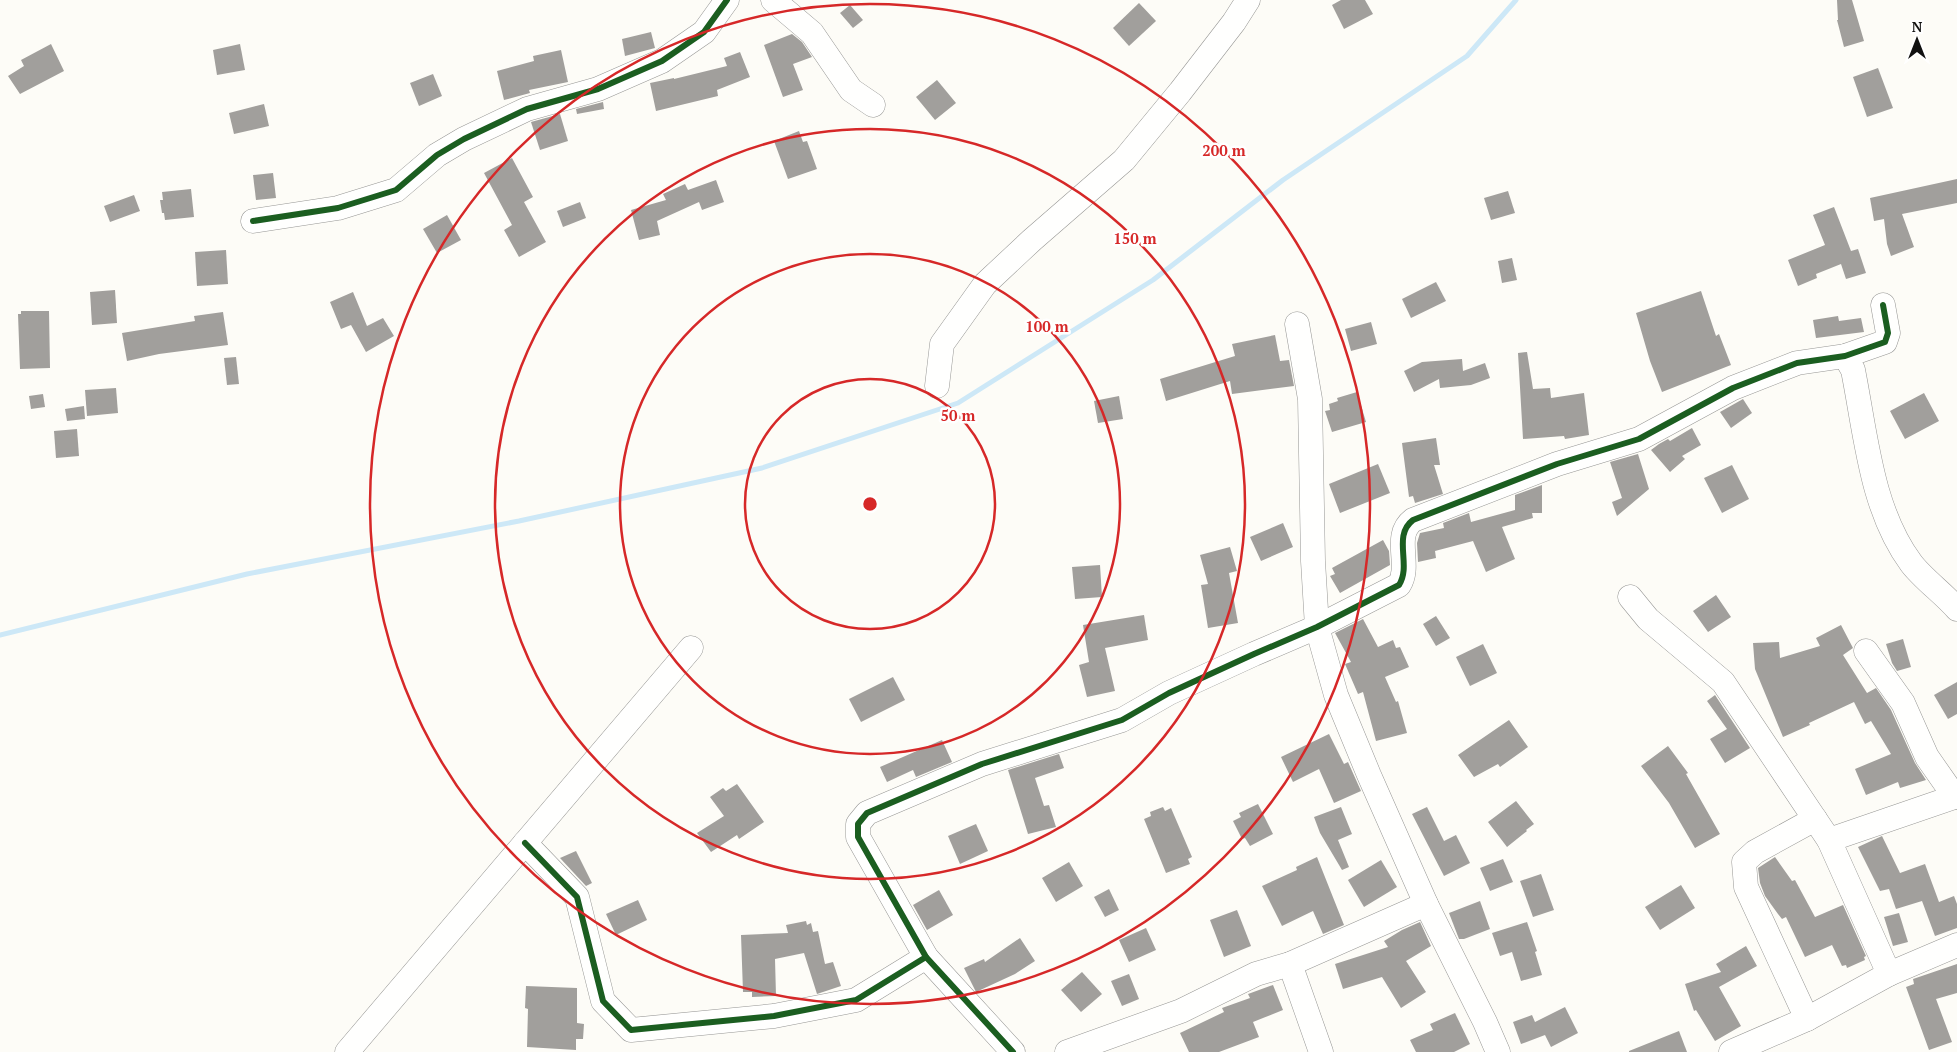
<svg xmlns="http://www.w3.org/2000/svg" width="1957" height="1052" font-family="'PT Serif',serif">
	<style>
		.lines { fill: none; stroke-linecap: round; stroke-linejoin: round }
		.stream { stroke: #cde8f7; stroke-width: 5 }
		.building { fill: #a19f9c }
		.minor-casing { stroke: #979795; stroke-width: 25 }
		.minor { stroke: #fffffe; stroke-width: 24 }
		.cycleway-casing { stroke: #fff; stroke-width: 9 }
		.cycleway { stroke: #1b5e20; stroke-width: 6 }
		.ring { fill: none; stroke: #d62828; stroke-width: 2.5 }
		.centre { fill: #d62828; stroke: #fff; stroke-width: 2.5 }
		.ring-label { font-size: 15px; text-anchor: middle; font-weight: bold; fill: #d62828; stroke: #fff; stroke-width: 5; stroke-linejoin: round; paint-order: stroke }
	</style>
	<rect width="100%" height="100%" fill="#fdfcf7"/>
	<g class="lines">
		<!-- stream -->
		<path class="stream" d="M0,635L247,574L519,521L762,468L958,403L1153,280L1283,180L1467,56L1516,0"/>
	</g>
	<!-- building -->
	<g class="building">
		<path d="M1341,0H1365L1373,14L1344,29L1332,5Z"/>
		<path d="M1837,0H1852L1864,41L1844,47L1837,20H1838Z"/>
		<path d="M1139,3L1156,21L1129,46L1113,28Z"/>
		<path d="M850,5L863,20L853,28L840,13Z"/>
		<path d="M651,32L655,48L625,56L622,39Z"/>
		<path d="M792,34L802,42L812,57L793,64L803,90L783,97L764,45Z"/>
		<path d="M51,44L64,71L20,94L8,76L24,66L21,60Z"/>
		<path d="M240,44L245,70L217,75L213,50Z"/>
		<path d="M561,50L568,82L529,90L530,93L504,100L497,71L534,61L533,56Z"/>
		<path d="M740,52L750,77L717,90L718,96L656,111L650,83L674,78V79L727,66L724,58Z"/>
		<path d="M1878,68L1893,108L1867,117L1853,77Z"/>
		<path d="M433,74L442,96L419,106L410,83Z"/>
		<path d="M937,80L956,103L935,120L916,97Z"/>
		<path d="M603,102L604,109L577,114L576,109Z"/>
		<path d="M264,104L269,126L234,134L229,113Z"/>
		<path d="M560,114L568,141L540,150L531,122Z"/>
		<path d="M799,131L803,142L807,141L817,169L788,179L774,141Z"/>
		<path d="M512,158L533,197L524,202L546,242L519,257L504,230L512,225L484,173Z"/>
		<path d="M273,173L276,198L256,200L253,175Z"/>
		<path d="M1957,179V203L1902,214L1914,247L1891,256L1887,244L1884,219L1874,221L1870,198Z"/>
		<path d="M716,180L724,202L702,210L699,202L657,221L660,235L639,240L631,210L666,200L663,194L685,184L688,190Z"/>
		<path d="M191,189L194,217L165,220L164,213H162L160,200H163L162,192Z"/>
		<path d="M1508,191L1515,213L1491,220L1484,198Z"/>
		<path d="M134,195L140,211L110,222L104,206Z"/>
		<path d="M580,202L586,218L563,227L557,211Z"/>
		<path d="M1834,207L1851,251L1858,249L1866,273L1846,279L1841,264L1816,274L1817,278L1798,286L1788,260L1825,245L1813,215Z"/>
		<path d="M447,215L461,240L437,253L423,229Z"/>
		<path d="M226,250L228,284L197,286L195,252Z"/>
		<path d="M1512,258L1517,280L1502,283L1498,261Z"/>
		<path d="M1436,282L1446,301L1411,318L1402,299Z"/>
		<path d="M115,290L117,323L92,325L90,292Z"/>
		<path d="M1701,291L1716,336L1719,334L1731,365L1662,392L1650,361L1636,313Z"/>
		<path d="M353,292L367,326L383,318L394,336L366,352L351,325L341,329L330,302Z"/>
		<path d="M21,311H49L50,368L20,369L18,314H21Z"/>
		<path d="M223,312L228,345L159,354L127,361L122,333L195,321L194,316Z"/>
		<path d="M1838,316L1839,321L1861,318L1864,332L1816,338L1813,320Z"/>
		<path d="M1371,322L1377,344L1351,351L1345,329Z"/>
		<path d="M1275,335L1280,361L1289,360L1294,386L1232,394L1230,381L1166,401L1160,379L1235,356L1232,344Z"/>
		<path d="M1527,352L1533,389L1550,388L1551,398L1584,393L1589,435L1565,439L1564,436L1523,439L1518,353Z"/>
		<path d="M236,357L239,384L227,385L224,358Z"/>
		<path d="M1462,359L1463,371L1485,363L1490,378L1471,385L1440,388L1439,379L1414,392L1404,371L1422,362Z"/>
		<path d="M116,388L118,413L87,416L85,390Z"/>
		<path d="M1357,392L1366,422L1332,432L1325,411L1330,410L1329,404L1338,401L1337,398Z"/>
		<path d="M1924,393L1939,421L1905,439L1890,411Z"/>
		<path d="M43,394L45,407L31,409L29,396Z"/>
		<path d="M1119,396L1123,419L1098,423L1094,401Z"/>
		<path d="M1743,399L1752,413L1731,428L1720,412Z"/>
		<path d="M84,406L85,419L67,421L65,409Z"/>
		<path d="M1692,428L1701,445L1682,456L1685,459L1670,472L1651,450L1659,444L1668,439L1670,441Z"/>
		<path d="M77,429L79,456L56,458L54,431Z"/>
		<path d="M1436,438L1440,465H1434L1443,494L1415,503L1413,496L1409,497L1402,443Z"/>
		<path d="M1638,454L1649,489L1617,516L1612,502L1622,498L1610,462Z"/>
		<path d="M1378,464L1390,493L1340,513L1329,484Z"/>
		<path d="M1732,465L1749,499L1722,513L1704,478Z"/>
		<path d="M1542,485V513H1532L1533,518L1502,527L1515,559L1486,572L1473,541L1435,551L1436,558L1418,562L1417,543L1420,533L1444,528L1443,523L1469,513L1471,522L1515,510V495Z"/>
		<path d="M1283,523L1293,547L1261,561L1250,537Z"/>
		<path d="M1383,540L1389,551L1390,565L1340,593L1330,576L1335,574L1332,568Z"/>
		<path d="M1230,547L1237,571L1229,573L1238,623L1208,628L1201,585L1208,584L1200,555Z"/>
		<path d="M1100,565L1102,597L1075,599L1072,567Z"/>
		<path d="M1716,595L1731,617L1708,632L1693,611Z"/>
		<path d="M1144,615L1148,640L1105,648L1115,691L1087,697L1079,665L1089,662L1083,625Z"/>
		<path d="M1436,616L1450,638L1436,646L1423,624Z"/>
		<path d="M1363,619L1378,647L1393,640L1396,648L1400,647L1409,667L1385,677L1396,702L1398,701L1407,733L1376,741L1363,692L1358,694L1345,664L1351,662L1335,633Z"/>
		<path d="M1841,625L1853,648L1843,655L1867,693L1876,688L1891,710L1915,763L1926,780L1900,788L1898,782L1866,795L1855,769L1891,754L1871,721L1865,724L1854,702L1809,723L1810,725L1783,737L1755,669L1753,643L1779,642L1780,658L1820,646L1816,638Z"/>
		<path d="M1903,639L1911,667L1897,671L1892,663L1886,644Z"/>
		<path d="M1483,644L1497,673L1470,686L1456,657Z"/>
		<path d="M893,677L905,700L861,722L849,699Z"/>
		<path d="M1957,682V714L1948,719L1934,695Z"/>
		<path d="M1715,695L1750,748L1725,763L1710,739L1727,729L1707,701Z"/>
		<path d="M1509,720L1528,747L1500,767L1498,764L1474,777L1458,755Z"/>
		<path d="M1329,734L1344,764L1348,762L1361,791L1334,803L1319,769L1293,782L1281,757Z"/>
		<path d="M942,740L952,762L916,777L913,770L887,782L880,767Z"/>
		<path d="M1668,746L1688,773L1686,774L1720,834L1695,848L1669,803L1641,766Z"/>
		<path d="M1059,754L1064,768L1035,778L1044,806L1049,805L1056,827L1028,834L1008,770Z"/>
		<path d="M737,784L764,822L739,839L737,835L711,852L697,833L724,816L710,797L723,788L726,791Z"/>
		<path d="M1516,801L1534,824L1526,830L1527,831L1507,847L1488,822Z"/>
		<path d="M1258,804L1273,834L1250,846L1245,838L1242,839L1233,821L1241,817L1239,813Z"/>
		<path d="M1163,807L1165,811L1171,808L1192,857L1188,859L1190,864L1166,873L1144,819L1151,816L1150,812Z"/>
		<path d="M1341,807L1352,834L1338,840L1349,867L1342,870L1320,833L1314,817Z"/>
		<path d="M1427,807L1444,841L1456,835L1470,863L1444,876L1412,814Z"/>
		<path d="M976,824L988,851L960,864L948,836Z"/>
		<path d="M1882,836L1900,873L1925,864L1939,902L1954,896L1957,904V928L1935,936L1922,901L1896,909L1889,889L1880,891L1858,847Z"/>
		<path d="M576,851L592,883L586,886L560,858Z"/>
		<path d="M1317,857L1344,925L1323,934L1313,911L1282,926L1262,886L1297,870L1296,867Z"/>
		<path d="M1775,857L1792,881L1795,880L1815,917L1843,905L1866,956L1864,957L1865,960L1847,968L1846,965L1842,966L1832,945L1805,957L1786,917L1782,919L1778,914L1765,896L1760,883L1758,868Z"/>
		<path d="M1503,859L1513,882L1490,891L1480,868Z"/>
		<path d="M1381,860L1397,887L1364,907L1348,880Z"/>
		<path d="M1069,862L1083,886L1056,902L1042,878Z"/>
		<path d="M1541,874L1554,910L1533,917L1520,881Z"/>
		<path d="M1681,885L1695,908L1660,930L1645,907Z"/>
		<path d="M1109,889L1119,910L1105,917L1094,897Z"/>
		<path d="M939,890L953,915L927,930L913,905Z"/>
		<path d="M638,900L647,920L616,935L606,914Z"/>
		<path d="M1480,901L1490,929L1464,939H1459L1449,913Z"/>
		<path d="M1237,910L1251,946L1224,957L1210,920Z"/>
		<path d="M1899,913L1908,942L1893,946L1884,917Z"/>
		<path d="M806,921L807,925L811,923L813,932L818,931L825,964L833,962L841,986L817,994L804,953L775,959L776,996L752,997V992H743L741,935L788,933L786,925Z"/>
		<path d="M1420,922L1431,946L1406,961L1426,992L1401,1008L1382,977L1343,989L1335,964L1388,947L1384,941L1402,930Z"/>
		<path d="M1527,922L1537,951L1535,952L1542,975L1521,981L1512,952L1500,956L1492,933Z"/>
		<path d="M1146,928L1156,950L1129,962L1119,940Z"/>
		<path d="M1020,938L1035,961L1015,974L976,992L964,968L984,959L985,962Z"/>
		<path d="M1746,946L1757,966L1719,987L1741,1026L1715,1041L1696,1010L1694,1011L1685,984L1721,972L1716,964Z"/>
		<path d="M1957,964V993L1936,999L1952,1042L1929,1050L1906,987L1914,984L1913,979Z"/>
		<path d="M1082,972L1102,994L1081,1012L1061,990Z"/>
		<path d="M1129,974L1139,999L1122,1006L1111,981Z"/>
		<path d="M1273,985L1283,1010L1253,1022L1259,1037L1219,1052H1189L1180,1033L1224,1012L1222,1008L1250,998L1248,994Z"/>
		<path d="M526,986L577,988V1023L584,1024L583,1039H576V1050L527,1047L528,1009L525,1008Z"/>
		<path d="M1565,1007L1578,1033L1551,1047L1545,1035L1521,1044L1513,1022L1532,1015L1535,1022Z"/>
		<path d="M1455,1013L1470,1044L1454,1052H1416L1410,1040L1433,1030L1430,1024Z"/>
		<path d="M1679,1031L1687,1052H1629V1051Z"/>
	</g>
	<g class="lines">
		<defs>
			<g id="minor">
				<path d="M773,0L812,33L851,90L873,105"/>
				<path d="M253,221L338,208L396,190L437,155L464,139L527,109L598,89L662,61L704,32L727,0"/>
				<path d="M1297,324L1310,399L1313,561L1317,627L1336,695L1369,775L1426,904L1485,1022L1498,1052"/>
				<path d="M1845,356L1853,370C1866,435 1871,509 1911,563C1922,578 1944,594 1957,609"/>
				<path d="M937,386L942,344L985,284L1032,240L1124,160L1180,92L1234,22L1248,0"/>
				<path d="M1630,597L1648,619L1723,682L1829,840L1889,974"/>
				<path d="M1866,651L1903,703L1927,757L1955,797"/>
				<path d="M1829,840L1957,796"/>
				<path d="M525,843L577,897L603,1001L631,1030L774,1016L856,1000L926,957"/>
				<path d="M1290,964L1321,1052"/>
				<path d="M1807,1019L1746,887L1744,862L1755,852L1815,819"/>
				<path d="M347,1052L691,648"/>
				<path d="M1013,1052L926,957L858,837V824L867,813L982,764L1122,720L1169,693L1254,654L1317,627L1399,585C1412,565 1392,536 1413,520L1557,464L1639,439L1733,388L1797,363L1845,356L1885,342L1888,333L1883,305"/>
				<path d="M1067,1052L1181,1011L1256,974L1290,964L1426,904"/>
				<path d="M1731,1052L1807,1019L1889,974L1957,945"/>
			</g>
		</defs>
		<!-- minor casing -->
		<use href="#minor" class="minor-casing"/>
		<!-- minor -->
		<use href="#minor" class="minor"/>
		<defs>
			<g id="cycleway">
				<path d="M253,221L338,208L396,190L437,155L464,139L527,109L598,89L662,61L704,32L727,0"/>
				<path d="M525,843L577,897L603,1001L631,1030L774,1016L856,1000L926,957"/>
				<path d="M1013,1052L926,957L858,837V824L867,813L982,764L1122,720L1169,693L1254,654L1317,627L1399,585C1412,565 1392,536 1413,520L1557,464L1639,439L1733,388L1797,363L1845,356L1885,342L1888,333L1883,305"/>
			</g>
		</defs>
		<!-- cycleway casing -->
		<use href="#cycleway" class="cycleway-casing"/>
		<!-- cycleway -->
		<use href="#cycleway" class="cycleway"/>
	</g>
	<!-- distance rings -->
	<g class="ring">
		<circle cx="870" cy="504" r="125"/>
		<circle cx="870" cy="504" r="250"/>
		<circle cx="870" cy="504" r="375"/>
		<circle cx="870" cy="504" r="500"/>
	</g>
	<circle cx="870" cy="504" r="8" class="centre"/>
	<g class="ring-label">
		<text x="1224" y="156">200 m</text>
		<text x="1135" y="244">150 m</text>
		<text x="1047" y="332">100 m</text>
		<text x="958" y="421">50 m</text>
	</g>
	<!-- north arrow -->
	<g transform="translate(1917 40)" stroke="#ffffff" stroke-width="4" paint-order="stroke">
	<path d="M0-4L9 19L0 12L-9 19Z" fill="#111111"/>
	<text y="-8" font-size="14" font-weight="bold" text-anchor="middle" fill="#111111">N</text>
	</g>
</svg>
